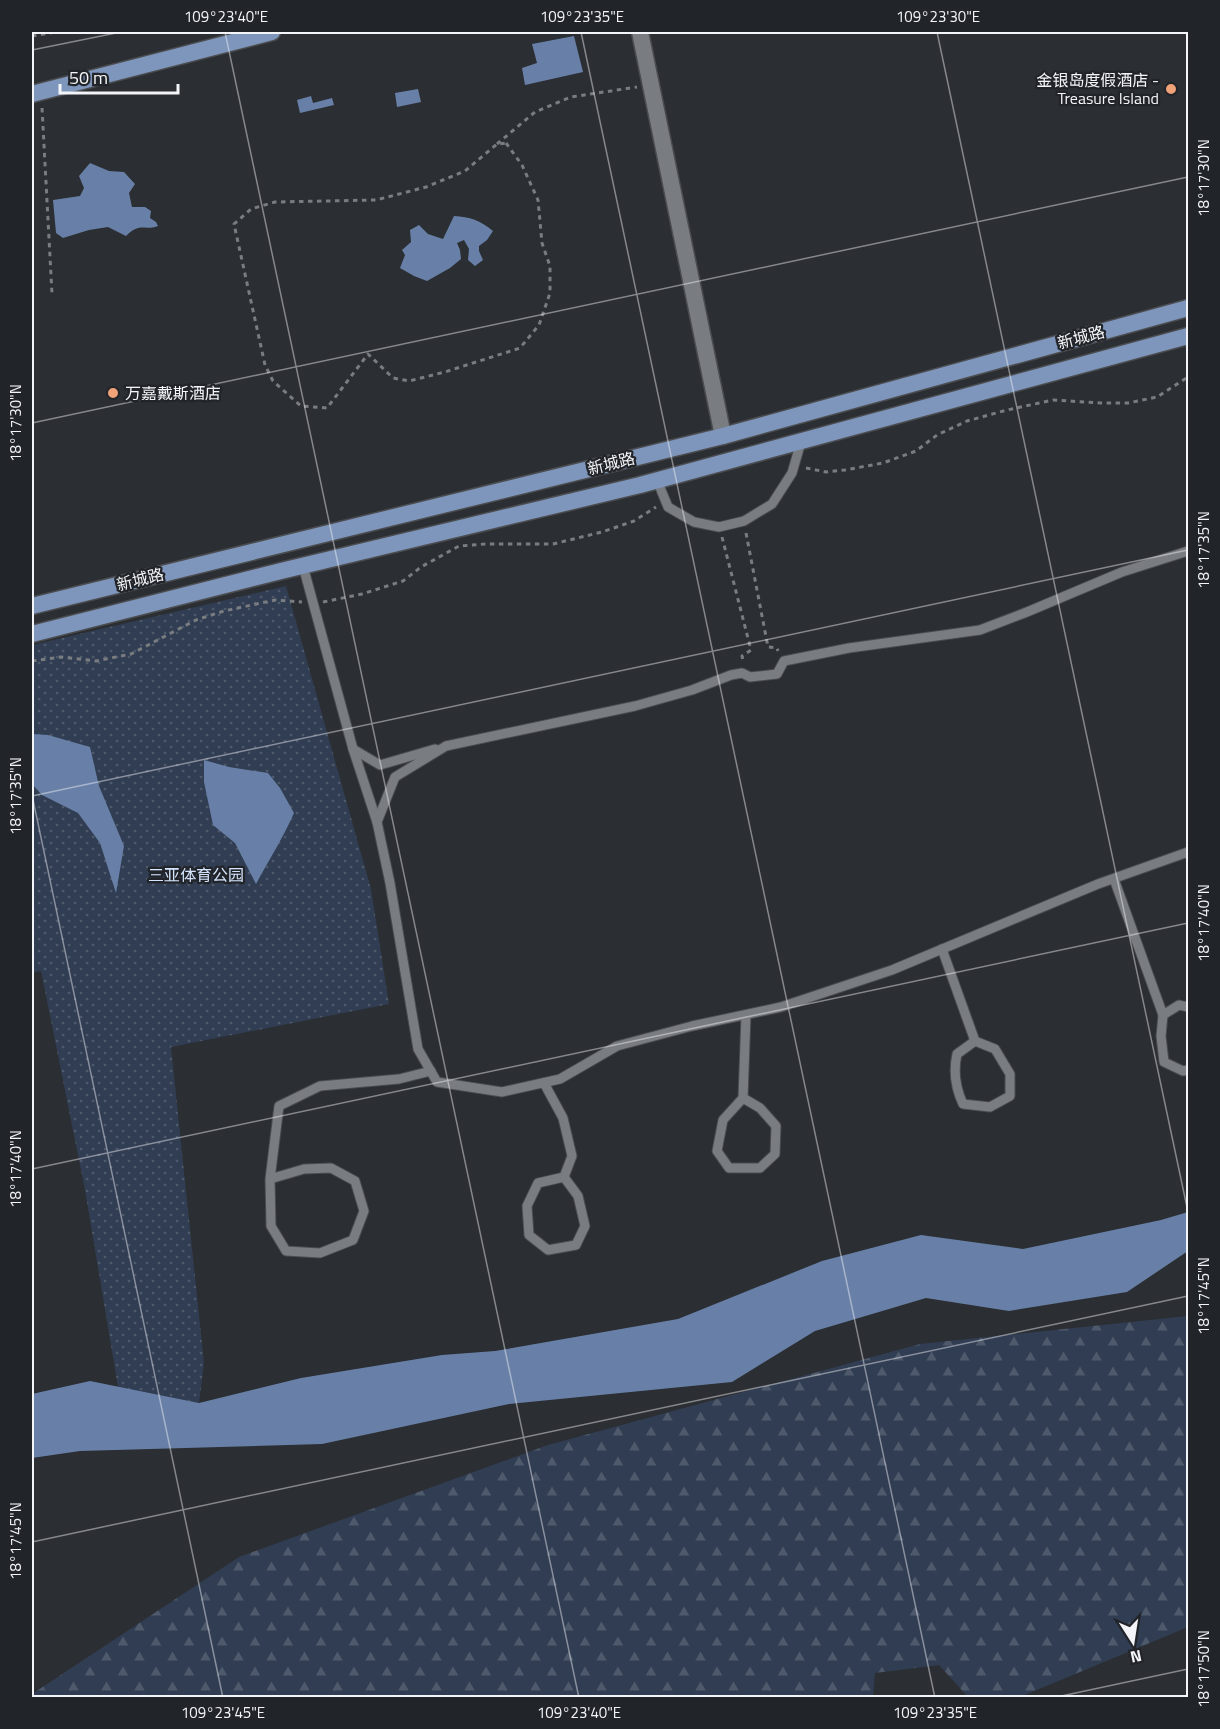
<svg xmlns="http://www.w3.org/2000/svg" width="1220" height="1729" font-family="'Titillium Web','Noto Sans SC',sans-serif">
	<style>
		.forest { fill: url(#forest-firs) }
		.park { fill: url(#park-dots) }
		.water { fill: #6880a7 }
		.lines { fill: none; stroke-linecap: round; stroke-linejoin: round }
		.service-casing { stroke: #4a4c4f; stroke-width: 11 }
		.minor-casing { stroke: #4a4c4f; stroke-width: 19 }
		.primary-casing { stroke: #4a4c4f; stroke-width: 19 }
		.path { stroke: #7a7d80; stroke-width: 3; stroke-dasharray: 4.5 4.5; stroke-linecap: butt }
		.service { stroke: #797d82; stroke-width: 9 }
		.minor { stroke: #797d82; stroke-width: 16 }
		.primary { stroke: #7e96bc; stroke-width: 16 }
		.ticks { fill: none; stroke: #f3f5f8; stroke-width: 1.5; stroke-opacity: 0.45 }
		.poi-dot { fill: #f0a278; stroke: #212429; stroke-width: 2 }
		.labels { text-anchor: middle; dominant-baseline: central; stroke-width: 4.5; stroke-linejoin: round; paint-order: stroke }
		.poi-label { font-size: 16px; fill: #f3f5f8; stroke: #212429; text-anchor: end }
		.street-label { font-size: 16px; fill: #f3f5f8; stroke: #212429 }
		.park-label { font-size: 16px; fill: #d4e4fd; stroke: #212429 }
		.neatline { fill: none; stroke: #f3f5f8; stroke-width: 2 }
		.ticks-label { font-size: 15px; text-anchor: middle; fill: #f3f5f8 }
	</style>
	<defs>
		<pattern id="forest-firs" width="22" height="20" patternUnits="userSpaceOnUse" patternTransform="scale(1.5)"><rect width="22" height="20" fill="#303d52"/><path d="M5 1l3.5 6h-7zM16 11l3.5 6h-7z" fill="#4e5a6c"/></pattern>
		<pattern id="park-dots" width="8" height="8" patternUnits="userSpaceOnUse" patternTransform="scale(1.5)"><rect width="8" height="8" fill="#303d52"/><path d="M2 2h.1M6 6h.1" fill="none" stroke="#4e5a6c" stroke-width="1.8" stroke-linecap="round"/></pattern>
	</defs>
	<rect width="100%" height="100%" fill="#2b2e32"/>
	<!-- forest -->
	<path class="forest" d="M1188,1316V1627L1020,1697H968L939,1665L875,1673L873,1698L32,1697V1694L239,1557L548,1445L920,1344Z"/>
	<!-- park -->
	<path class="park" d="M286,586L371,889L389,1004L171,1047L204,1363L199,1403L118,1387L85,1190L41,971L32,973V645Z"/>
	<!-- water -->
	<g class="water">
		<path d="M574,36L583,72L525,85L522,68L537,63L532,44Z"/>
		<path d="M418,89L421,102L397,107L395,93Z"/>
		<path d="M311,96L313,103L332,98L334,105L300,113L297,100Z"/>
		<path d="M90,163L109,171L124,172L135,184L129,193L132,207H145L151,211L150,218L156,222L158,226C144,231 140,222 126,236L108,227L89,230L63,238L56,233L53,200L80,196L84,188L79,176Z"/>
		<path d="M454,216C470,217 480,220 493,231L487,240L479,246V251L483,260L475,266L468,260L469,249L464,240L457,243L460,250L461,259L450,268L427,281L414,276L400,268L405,255L402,250L411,242L410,230L419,225L428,234L443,239Z"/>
		<path d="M32,734L48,735L90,747L99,786L124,846L116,893L100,843L78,813L42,795L32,784Z"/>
		<path d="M204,760L229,767L268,773L280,788L294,813C283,838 269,860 256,884L235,843L213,825L204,782Z"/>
		<path d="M1188,1212V1251L1127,1292L1009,1311L926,1298L815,1331L732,1382L509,1404L322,1444L80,1451L32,1458V1394L90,1381L199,1403L301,1378L442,1355L495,1351L678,1319L822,1261L921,1235L1023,1249L1161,1220Z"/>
	</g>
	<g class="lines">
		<defs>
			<g id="service">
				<path d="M657,480L668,507L694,522L719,527L744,521L772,504L792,473L801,442"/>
				<path d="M1188,551L1122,572L1027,612L980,630L849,648L784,661L777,674L750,677L742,673L731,675L692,690L635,706L446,746L395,777L377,822L390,883L418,1049L437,1082L502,1092L560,1079L617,1046L692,1026L781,1007L892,970L1098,884L1188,852"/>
				<path d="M303,566L353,749L377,822"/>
				<path d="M353,749L380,765L435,749"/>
				<path d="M1114,879L1163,1015L1161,1036L1164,1062L1183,1071L1188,1070"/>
				<path d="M942,949L975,1041L995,1049L1010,1074V1096L990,1107L963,1104C955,1087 953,1072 957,1054L975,1041"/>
				<path d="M1163,1015L1179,1005L1188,1007"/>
				<path d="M544,1083L563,1118L572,1156L564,1177L538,1183L527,1206L529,1235L548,1250L576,1245L585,1226L578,1196L564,1177"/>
				<path d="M743,1098L760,1108L776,1126L775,1154L760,1168H729L717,1151L723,1120L743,1098L746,1015"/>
				<path d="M270,1179L304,1169L331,1168L355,1181L364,1211L353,1240L320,1253L286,1251L271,1226L270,1179L279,1106L320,1086L399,1079L431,1071"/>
			</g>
			<path id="minor" d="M640,32L723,436"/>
			<g id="primary">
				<path d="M32,94L272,32"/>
				<path d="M32,606L723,436L1188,308"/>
				<path d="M32,634L285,570L640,485L1188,336"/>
			</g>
		</defs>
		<!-- service casing -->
		<use href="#service" class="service-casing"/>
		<!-- minor casing -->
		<use href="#minor" class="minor-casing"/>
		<!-- primary casing -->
		<use href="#primary" class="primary-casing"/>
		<!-- path -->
		<g class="path">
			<path d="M32,36L55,32"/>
			<path d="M42,108L52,294"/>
			<path d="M506,143L522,165L538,200L542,243L550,266V293L539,325L520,348L445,372L409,381L393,378L368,354L327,408L301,406L273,381L265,365L234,224L251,209L275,202L376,200L426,187L465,171L497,144Z"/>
			<path d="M497,144L535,112L571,97L637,87"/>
			<path d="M806,468L826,472L845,470L883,463L916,451L937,435L967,421L1007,410L1053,400L1101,403H1128L1157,397L1188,377"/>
			<path d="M746,533L768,647L777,648L778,651"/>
			<path d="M722,537L751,650L742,656L743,661"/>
			<path d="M323,602L362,594L403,581L421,567L459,546L486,544H553L602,532L634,521L656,507"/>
			<path d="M32,661L61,657L96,661L131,654L196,620L224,611L275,600L302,602"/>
		</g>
		<!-- service -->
		<use href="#service" class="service"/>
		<!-- minor -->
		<use href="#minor" class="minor"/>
		<!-- primary -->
		<use href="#primary" class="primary"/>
	</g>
	<!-- ticks -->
	<path class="ticks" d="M225,32L579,1698M581,32L935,1698M937,32L1188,1212M32,50L121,32M32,423L1188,177M32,795L223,1698M32,796L1188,550M32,1169L1188,923M32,1542L1188,1296M1052,1698L1188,1669"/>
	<!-- markers -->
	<g class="poi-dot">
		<circle cx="1171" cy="89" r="6"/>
		<circle cx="113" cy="393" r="6"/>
	</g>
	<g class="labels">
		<!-- poi labels -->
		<g class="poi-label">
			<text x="1159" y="80">金银岛度假酒店 -<tspan x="1159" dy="18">Treasure Island</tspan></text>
			<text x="125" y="393" text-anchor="start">万嘉戴斯酒店</text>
		</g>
		<!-- street labels -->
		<g class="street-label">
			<text transform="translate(1081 337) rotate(-15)">新城路</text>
			<text transform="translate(611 463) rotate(-14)">新城路</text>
			<text transform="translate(140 579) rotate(-14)">新城路</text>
		</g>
		<!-- park labels -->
		<g class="park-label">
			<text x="196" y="875">三亚体育公园</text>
		</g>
	</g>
	<!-- border -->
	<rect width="1220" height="1729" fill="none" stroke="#212429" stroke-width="66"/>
	<!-- north arrow -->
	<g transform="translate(1133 1642) rotate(168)" stroke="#212429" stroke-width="4.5" paint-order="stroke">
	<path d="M0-4.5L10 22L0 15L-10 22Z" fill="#f3f5f8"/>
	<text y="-9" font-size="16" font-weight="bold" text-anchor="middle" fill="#f3f5f8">N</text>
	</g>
	<!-- scale -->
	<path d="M60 84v9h118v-9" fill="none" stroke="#f3f5f8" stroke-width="3"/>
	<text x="69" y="84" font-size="18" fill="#f3f5f8" stroke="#212429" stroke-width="4.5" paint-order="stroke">50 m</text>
	<rect x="33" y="33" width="1154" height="1663" class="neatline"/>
	<g class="ticks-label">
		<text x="226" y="22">109°23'40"E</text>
		<text x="582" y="22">109°23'35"E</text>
		<text x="938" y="22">109°23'30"E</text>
		<text transform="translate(1204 178) rotate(-90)" y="5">18°17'30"N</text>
		<text transform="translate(16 423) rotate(-90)" y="5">18°17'30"N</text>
		<text transform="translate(1204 550) rotate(-90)" y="5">18°17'35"N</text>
		<text transform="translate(16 796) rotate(-90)" y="5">18°17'35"N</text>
		<text transform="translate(1204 923) rotate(-90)" y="5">18°17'40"N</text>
		<text transform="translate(16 1169) rotate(-90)" y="5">18°17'40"N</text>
		<text transform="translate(1204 1296) rotate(-90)" y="5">18°17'45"N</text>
		<text transform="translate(16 1541) rotate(-90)" y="5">18°17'45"N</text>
		<text transform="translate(1204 1669) rotate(-90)" y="5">18°17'50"N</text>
		<text x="223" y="1718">109°23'45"E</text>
		<text x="579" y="1718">109°23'40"E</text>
		<text x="935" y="1718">109°23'35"E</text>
	</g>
</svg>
